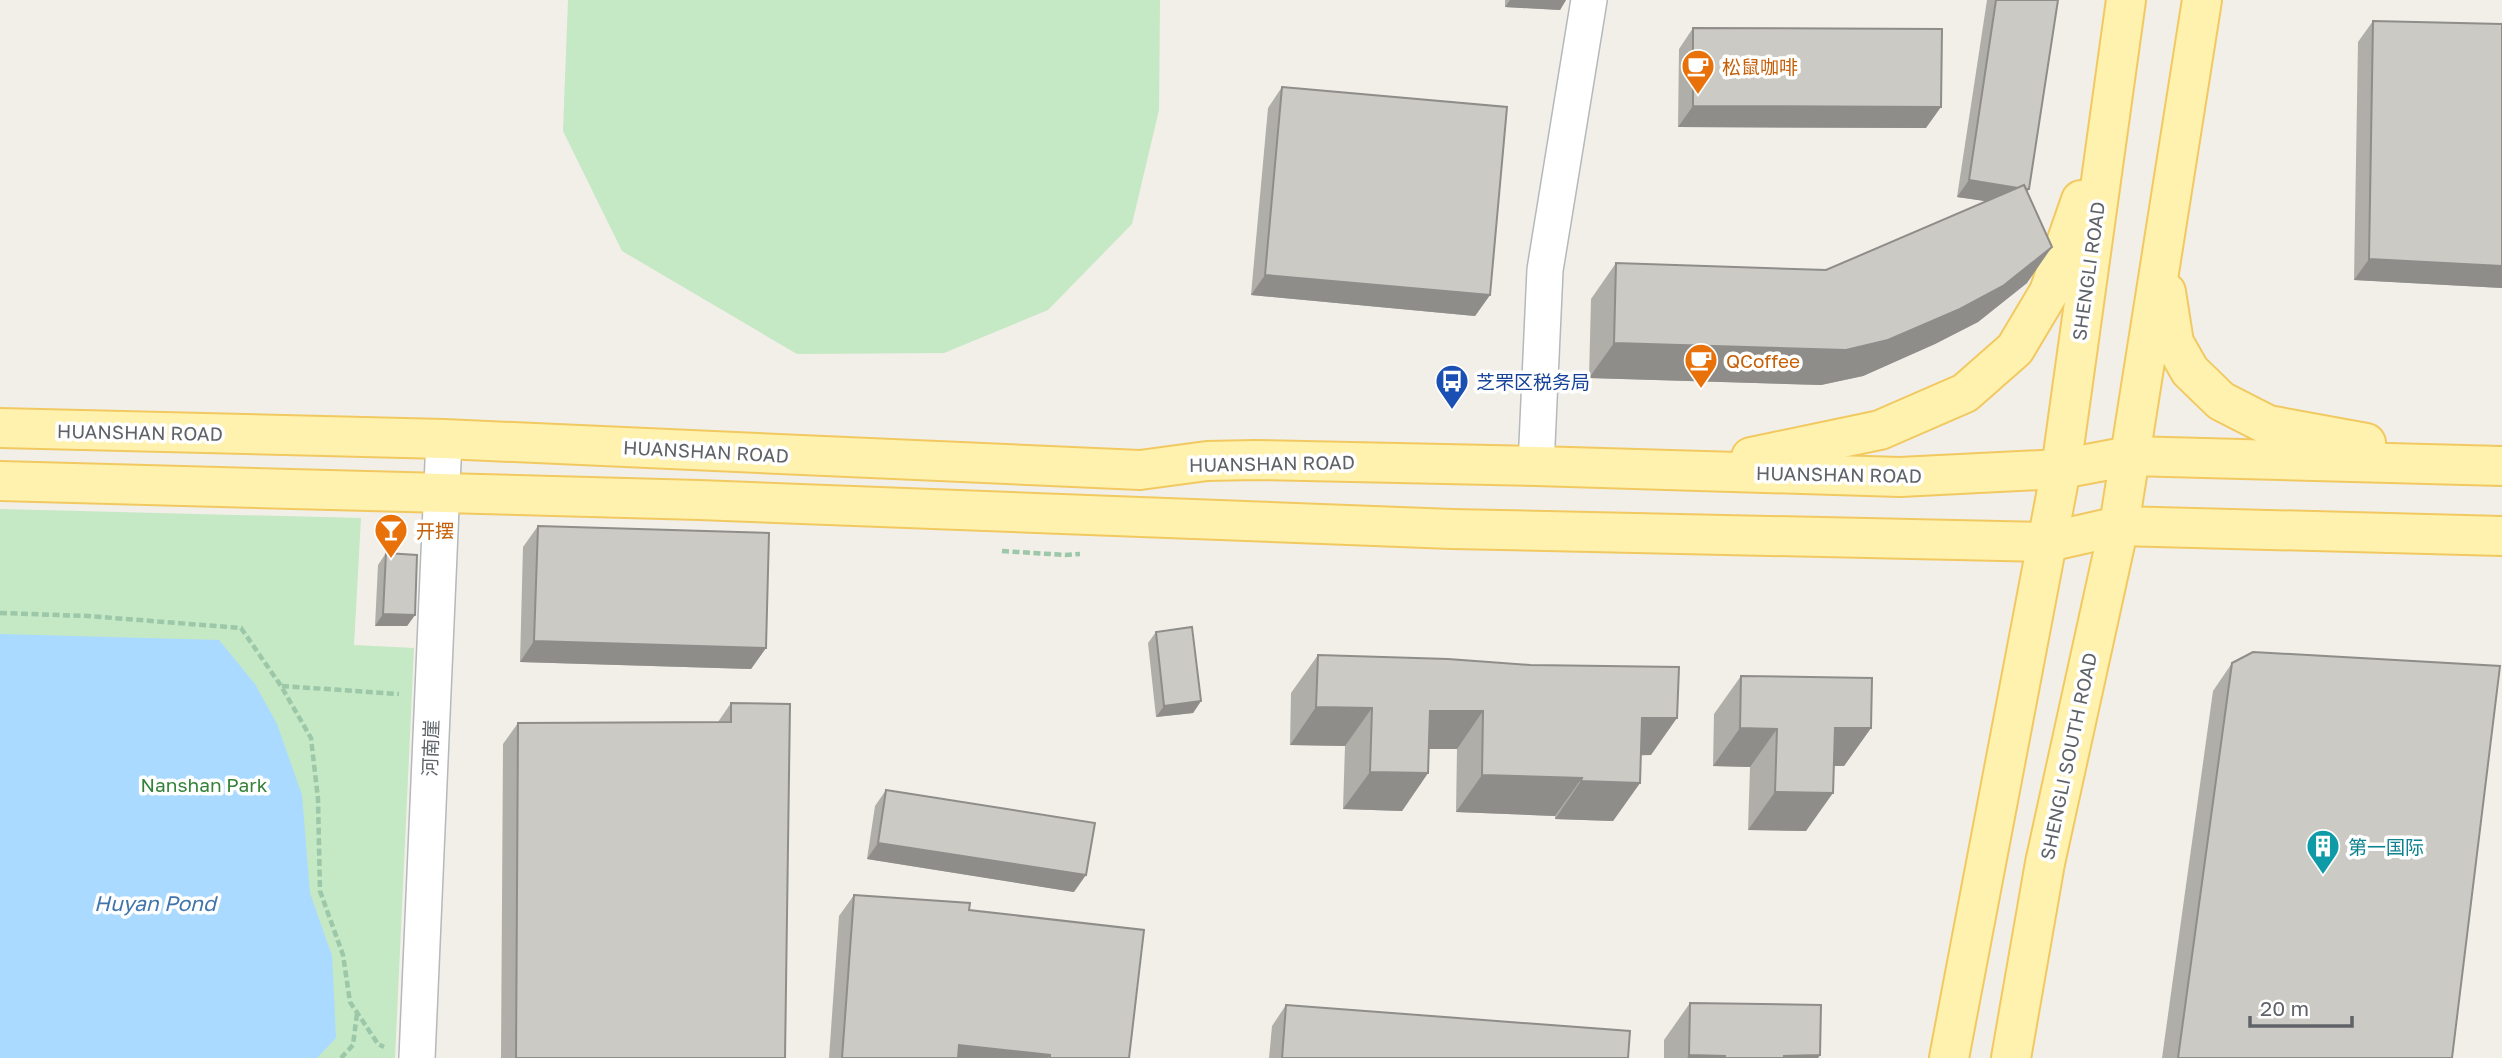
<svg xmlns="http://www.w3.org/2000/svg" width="2502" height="1058" font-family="'Golos Text','Noto Sans SC',sans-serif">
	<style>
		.green { fill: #c5e8c5 }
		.water { fill: #aadaff }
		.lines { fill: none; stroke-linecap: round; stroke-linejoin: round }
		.minor-casing { stroke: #b5b8bc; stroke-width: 38 }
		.major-casing { stroke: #f2c960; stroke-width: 42 }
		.path { stroke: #9cc7a9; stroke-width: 4.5; stroke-dasharray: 7 3.5; stroke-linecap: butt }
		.minor { stroke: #fff; stroke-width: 35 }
		.major { stroke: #fff2af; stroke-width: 38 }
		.wall { fill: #afaea9 }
		.shaded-wall { fill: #8f8d8a }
		.building { fill: #cccac5; stroke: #8f8d8a; stroke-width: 2 }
		.labels { text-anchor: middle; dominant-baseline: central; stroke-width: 7; stroke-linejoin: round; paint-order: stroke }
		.food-label { font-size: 19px; fill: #c56008; stroke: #fff; text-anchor: start }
		.street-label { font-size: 19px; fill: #5f6368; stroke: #fff }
		.transit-label { font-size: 19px; fill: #164399; stroke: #fff; text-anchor: start }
		.park-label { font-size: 19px; fill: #348238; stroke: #fff }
		.culture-label { font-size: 19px; fill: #0d838f; stroke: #fff; text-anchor: start }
		.water-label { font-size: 21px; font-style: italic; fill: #4174aa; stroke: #fff }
	</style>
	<rect width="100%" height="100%" fill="#f1efe8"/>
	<!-- green -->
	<g class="green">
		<path d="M568,0H1160L1159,110L1132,224L1048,310L944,353L797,354L622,251L563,131Z"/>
		<path d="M0,509L361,518L354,645L414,648L395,1058H0Z"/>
	</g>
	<!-- water -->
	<path class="water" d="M0,634L219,640L255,684L277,724L302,795L310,893L332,956L336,1038L317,1058H0Z"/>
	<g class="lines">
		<defs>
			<g id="minor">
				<path d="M1536,466L1545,270L1589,0"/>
				<path d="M417,1058L444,439"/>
			</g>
			<g id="major">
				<path d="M2166,292L2174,343L2190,371L2221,401L2268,425L2366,443"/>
				<path d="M0,428L444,439L1140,470L1207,461L1255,460L1536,466L1900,477L2061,469L2130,456L2502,466"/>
				<path d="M1751,457L1880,430L1965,393L2015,349L2049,292L2081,200"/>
				<path d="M0,481L699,500L1452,529L2048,542L2119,526L2502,536"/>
				<path d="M1949,1058L2061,469L2126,0"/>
				<path d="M2011,1058L2045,863L2119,526L2202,0"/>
			</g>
		</defs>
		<!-- minor casing -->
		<use href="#minor" class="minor-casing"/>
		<!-- major casing -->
		<use href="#major" class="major-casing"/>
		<!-- path -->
		<g class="path">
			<path d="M1002,551L1065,555L1080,554"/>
			<path d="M0,613L88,616L241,628L281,686L311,738L318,799L320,891L343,955L350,1002L378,1044L384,1047"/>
			<path d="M282,686L399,694"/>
			<path d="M341,1058L353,1045L357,1013"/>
		</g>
		<!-- minor -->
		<use href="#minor" class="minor"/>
		<!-- major -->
		<use href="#major" class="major"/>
	</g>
	<!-- wall -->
	<g class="wall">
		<path d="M1505,0H1566L1560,10L1505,7Z"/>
		<path d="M1987,0H2058L2029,189L2027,192V283L1978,322L1935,344L1863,376L1821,385L1589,378L1591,299L1616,263L1826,270L1986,201L1957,197Z"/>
		<path d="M2373,21L2502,24V288L2354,280L2358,42Z"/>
		<path d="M1693,28L1926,128L1678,127L1679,49Z"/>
		<path d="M1282,87L1490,295L1475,316L1251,295L1268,108Z"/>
		<path d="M538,526L766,648L751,669L520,662L523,547Z"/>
		<path d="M386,553L415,615L407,626H375L378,565Z"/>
		<path d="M1156,632L1201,701L1193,713L1156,717L1148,643Z"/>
		<path d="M1318,655L1651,755H1641L1640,783L1613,821L1555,819V816L1456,812L1457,749H1429L1428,773L1402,811L1343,809L1345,746L1290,745L1291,693Z"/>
		<path d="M2232,663L2452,1058H2162L2213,691Z"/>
		<path d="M1741,676L1871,728L1844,766H1834L1806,831L1748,830L1750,767L1713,766L1714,714Z"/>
		<path d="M731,703L785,1058H501L503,744L518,723L718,722Z"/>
		<path d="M886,790L1074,892L867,859L875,806Z"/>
		<path d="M854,895L969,910L1129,1058H829L839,916Z"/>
		<path d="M1690,1003L1820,1055L1818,1058H1664V1040Z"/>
		<path d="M1286,1005L1628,1058H1269L1272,1026Z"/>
	</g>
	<!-- shaded-wall -->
	<g class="shaded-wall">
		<path d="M1510,0H1566L1560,10L1505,7Z"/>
		<path d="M1693,106L1941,107L1926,128L1678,127Z"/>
		<path d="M1969,180L2029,189L2018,206L1957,197Z"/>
		<path d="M2052,247L2027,283L1978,322L1935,344L1863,376L1821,385L1589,378L1614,343Z"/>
		<path d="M2369,259L2502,266V288L2354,280Z"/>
		<path d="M1265,275L1490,295L1475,316L1251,295Z"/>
		<path d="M383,614L415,615L407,626H375Z"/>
		<path d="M534,641L766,648L751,669L520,662Z"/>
		<path d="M1201,701L1193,713L1156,717L1164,706Z"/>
		<path d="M1316,707L1372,708L1345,746L1290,745Z"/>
		<path d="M1430,711H1483L1457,749H1403Z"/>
		<path d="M1642,718H1677L1651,755L1615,756Z"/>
		<path d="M1740,728L1777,729L1750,767L1713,766Z"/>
		<path d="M1835,728H1871L1844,766H1808Z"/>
		<path d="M1370,772L1428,773L1402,811L1343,809Z"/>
		<path d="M1482,775L1582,778L1555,816L1456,812Z"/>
		<path d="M1581,781L1640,783L1613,821L1555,819Z"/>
		<path d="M1775,792L1833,793L1806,831L1748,830Z"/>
		<path d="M878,843L1086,875L1074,892L867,859Z"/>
		<path d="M959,1045L1050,1055L1048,1058H949Z"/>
		<path d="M1689,1055L1725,1056L1724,1058H1687Z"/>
		<path d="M1820,1055L1818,1058H1782L1784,1056Z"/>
	</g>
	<!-- building -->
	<g class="building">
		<path d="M1996,0H2058L2029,189H2026L2024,185L2018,188L1969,180Z"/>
		<path d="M2373,21L2502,24V266L2369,259Z"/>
		<path d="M1693,28L1942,29L1941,107L1693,106Z"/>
		<path d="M1282,87L1507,107L1490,295L1265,275Z"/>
		<path d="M2024,185L2052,247L2003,286L1960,309L1888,340L1846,350L1614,343L1616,263L1826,270Z"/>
		<path d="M538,526L769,533L766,648L534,641Z"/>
		<path d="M386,553L417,555L415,615L383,614Z"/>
		<path d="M1192,627L1201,701L1164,706L1156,632Z"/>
		<path d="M2253,652L2500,666L2452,1058H2178L2232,663Z"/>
		<path d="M1318,655L1448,659L1530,665L1679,667L1677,718H1642L1640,783L1581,781L1582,778L1482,775L1483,711H1430L1428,773L1370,772L1372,708L1316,707Z"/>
		<path d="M1741,676L1872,678L1871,728H1835L1833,793L1775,792L1777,729L1740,728Z"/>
		<path d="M731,703L790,704L785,1058H516L518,723L731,722Z"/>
		<path d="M886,790L1095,823L1086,875L878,843Z"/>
		<path d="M854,895L970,903L969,910L1144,930L1129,1058H1050V1055L959,1045L958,1058H842Z"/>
		<path d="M1690,1003L1821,1005L1820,1055L1784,1056V1058H1725V1056L1689,1055Z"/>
		<path d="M1286,1005L1630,1031L1628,1058H1282Z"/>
	</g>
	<!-- icons -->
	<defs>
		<symbol id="cafe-pin" viewBox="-11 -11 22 30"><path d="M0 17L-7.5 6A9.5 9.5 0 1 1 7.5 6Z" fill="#e8710a" stroke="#fff"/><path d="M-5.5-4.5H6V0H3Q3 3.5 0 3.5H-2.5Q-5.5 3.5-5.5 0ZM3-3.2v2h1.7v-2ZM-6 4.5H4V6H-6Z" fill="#fff"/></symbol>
		<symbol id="bus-pin" viewBox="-11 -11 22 30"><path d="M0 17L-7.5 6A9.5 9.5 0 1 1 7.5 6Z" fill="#1a4fb4" stroke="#fff"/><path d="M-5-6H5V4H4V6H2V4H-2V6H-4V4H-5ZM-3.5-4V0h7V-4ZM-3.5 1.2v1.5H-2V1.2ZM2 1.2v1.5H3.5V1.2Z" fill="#fff"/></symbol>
		<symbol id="bar-pin" viewBox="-11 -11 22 30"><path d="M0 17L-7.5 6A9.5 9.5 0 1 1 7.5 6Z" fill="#e8710a" stroke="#fff"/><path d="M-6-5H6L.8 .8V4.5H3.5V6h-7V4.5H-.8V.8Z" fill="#fff"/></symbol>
		<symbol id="building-pin" viewBox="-11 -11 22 30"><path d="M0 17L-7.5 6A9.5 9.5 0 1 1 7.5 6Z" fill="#0f9aa8" stroke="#fff"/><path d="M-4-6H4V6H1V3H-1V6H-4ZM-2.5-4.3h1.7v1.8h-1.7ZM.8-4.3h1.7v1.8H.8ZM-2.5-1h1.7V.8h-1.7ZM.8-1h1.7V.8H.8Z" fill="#fff"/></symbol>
	</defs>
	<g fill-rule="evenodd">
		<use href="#cafe-pin" x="1679" y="47" width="38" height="52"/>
		<use href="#cafe-pin" x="1682" y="341" width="38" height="52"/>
		<use href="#bus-pin" x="1433" y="362" width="38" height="52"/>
		<use href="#bar-pin" x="372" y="511" width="38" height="52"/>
		<use href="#building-pin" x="2304" y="827" width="38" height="52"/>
	</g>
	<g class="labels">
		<!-- food labels -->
		<g class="food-label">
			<text x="1722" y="66">松鼠咖啡</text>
			<text x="1726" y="360">QCoffee</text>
			<text x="416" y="530">开摆</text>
		</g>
		<!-- street labels -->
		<g class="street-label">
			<text transform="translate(2088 271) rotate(-82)">SHENGLI ROAD</text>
			<text transform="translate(140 432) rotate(1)">HUANSHAN ROAD</text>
			<text transform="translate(706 451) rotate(3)">HUANSHAN ROAD</text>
			<text transform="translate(1272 463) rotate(-1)">HUANSHAN ROAD</text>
			<text transform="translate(1839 474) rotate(1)">HUANSHAN ROAD</text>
			<text transform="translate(430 748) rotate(-88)">河南崖</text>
			<text transform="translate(2068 756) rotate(-78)">SHENGLI SOUTH ROAD</text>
		</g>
		<!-- transit labels -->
		<g class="transit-label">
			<text x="1476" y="381">芝罘区税务局</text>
		</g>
		<!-- park labels -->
		<g class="park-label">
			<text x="204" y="784">Nanshan Park</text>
		</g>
		<!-- culture labels -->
		<g class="culture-label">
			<text x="2348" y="846">第一国际</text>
		</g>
		<!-- water labels -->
		<g class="water-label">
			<text x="155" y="903">Huyan Pond</text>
		</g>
	</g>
	<!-- scale -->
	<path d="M2250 1016v10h102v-10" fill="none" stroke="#5f6368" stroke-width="3.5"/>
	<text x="2260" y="1016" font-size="21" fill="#5f6368" stroke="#ffffff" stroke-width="5" paint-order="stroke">20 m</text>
</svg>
